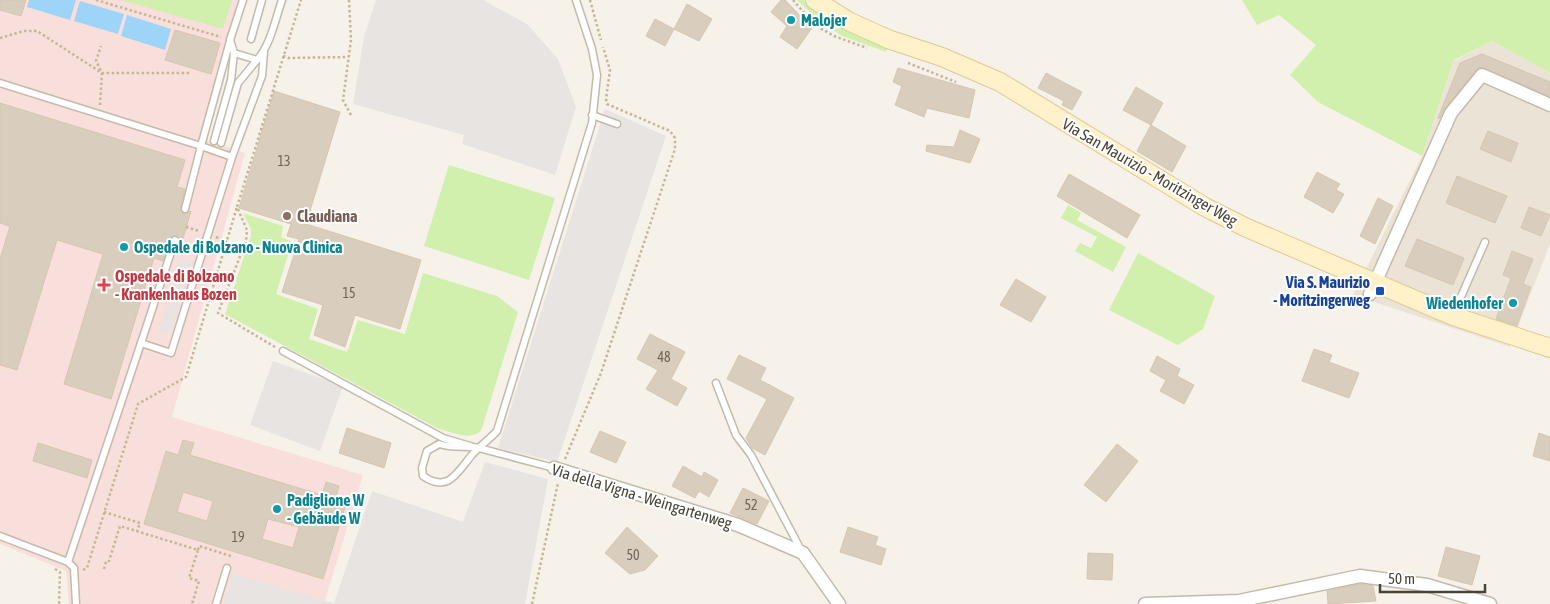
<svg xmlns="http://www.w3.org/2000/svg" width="1550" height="604" font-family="'Asap Condensed',sans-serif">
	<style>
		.residential { fill: #ebe4d6 }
		.medical { fill: #f8dfdb }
		.green { fill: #d1efad }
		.parking { fill: #e7e4e1 }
		.water { fill: #9fd4f9 }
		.building { fill: #d9cebd; stroke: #d5c6af; fill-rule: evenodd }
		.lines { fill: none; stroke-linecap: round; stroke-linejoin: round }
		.lane-casing { stroke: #c3baaa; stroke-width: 9 }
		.street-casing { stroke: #c3baaa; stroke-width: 15 }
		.secondary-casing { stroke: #deca95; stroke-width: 20 }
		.path { stroke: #c6b699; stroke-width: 2.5; stroke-dasharray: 2.5 2.5; stroke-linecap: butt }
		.lane { stroke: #fff; stroke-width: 6 }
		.street { stroke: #fff; stroke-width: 12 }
		.secondary { stroke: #fff2ca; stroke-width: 18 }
		.culture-dot { fill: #0f9aa8; stroke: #fff; stroke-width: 2 }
		.education-dot { fill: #8d6e63; stroke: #fff; stroke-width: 2 }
		.health-dot { fill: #e0444e; stroke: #fff; stroke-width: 2 }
		.transit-dot { fill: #1a4fb4; stroke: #fff; stroke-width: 2 }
		.labels { text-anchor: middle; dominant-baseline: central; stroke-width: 4; stroke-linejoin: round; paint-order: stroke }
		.number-label { font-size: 14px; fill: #6e6658 }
		.culture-label { font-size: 16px; font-weight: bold; fill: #0d838f; stroke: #fff; text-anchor: start }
		.street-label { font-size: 16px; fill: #4b4336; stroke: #fff }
		.education-label { font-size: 16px; font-weight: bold; fill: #785e54; stroke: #fff; text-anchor: start }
		.health-label { font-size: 16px; font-weight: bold; fill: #be3a42; stroke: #fff; text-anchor: start }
		.transit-label { font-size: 16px; font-weight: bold; fill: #164399; stroke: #fff; text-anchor: end }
	</style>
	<rect width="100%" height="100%" fill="#f6f2e9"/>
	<!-- residential -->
	<path class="residential" d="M1492,41L1550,73V244L1510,347L1353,295L1422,156L1454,61Z"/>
	<!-- medical -->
	<path class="medical" d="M0,0H240L199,138L245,153L172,417L363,475L324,604H69L66,571L0,544Z"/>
	<!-- green -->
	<g class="green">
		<path d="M121,0H232L223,29Z"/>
		<path d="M797,0H803L812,8L888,46L886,52L842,36L819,21Z"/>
		<path d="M1242,0H1550V73L1492,41L1454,60L1422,156L1318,102L1290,75L1316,45L1279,15L1257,25Z"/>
		<path d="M449,165L555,198L529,280L424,246Z"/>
		<path d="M1068,205L1081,213L1077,220L1126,247L1113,272L1075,251L1080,243L1091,248L1097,237L1061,218Z"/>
		<path d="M243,213L283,226L281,237L292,242L276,294L318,309L309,339L347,352L358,320L405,334L423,273L497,296L518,312L481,431C470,441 452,432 439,429L225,314L251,236V229Z"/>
		<path d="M1138,253L1215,296L1203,329L1178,345L1109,310Z"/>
	</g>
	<!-- parking -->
	<g class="parking">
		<path d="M376,0H483L527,24L558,59L576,107L555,175L462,144L464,135L353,104L364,37Z"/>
		<path d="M605,109L666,136L557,462L498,448Z"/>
		<path d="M181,258L193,262L170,334L159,331Z"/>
		<path d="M273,361L343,386L320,451L250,425Z"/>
		<path d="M485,462L548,479L525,604H224L232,574L334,603L372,491L463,522Z"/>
	</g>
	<!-- water -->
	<g class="water">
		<path d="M29,0H76L70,20L27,7Z"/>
		<path d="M80,1L124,14L118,34L74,21Z"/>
		<path d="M127,15L171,29L165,50L121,36Z"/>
	</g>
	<!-- building -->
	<g class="building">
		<path d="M0,0H26L21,16L0,10Z"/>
		<path d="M781,0H785L812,28L797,49L780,37L787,26L771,12Z"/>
		<path d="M687,4L712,19L699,41L674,29Z"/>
		<path d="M655,19L674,29L665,46L646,36Z"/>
		<path d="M175,30L220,43L211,74L165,60Z"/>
		<path d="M1482,54L1550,82V96L1481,67L1476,70L1445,108L1439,119L1438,118L1460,63Z"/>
		<path d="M898,68L975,90L969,118L927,108L924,117L895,105L902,86L893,82Z"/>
		<path d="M1046,73L1082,92L1072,110L1062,105L1064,101L1038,88Z"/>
		<path d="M1136,87L1163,103L1151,125L1123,110Z"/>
		<path d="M274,91L340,112L306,224L421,260L400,329L355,315L345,347L314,335L323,305L282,292L299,239L287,236L291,224L239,208Z"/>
		<path d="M0,103L185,160L177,187L185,189L180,211L184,214L191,211L182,242L177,235L172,236L163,261L154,258L111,399L64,384L103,254L57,240L17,370L0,365V259L10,226L0,223Z"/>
		<path d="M1151,125L1186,146L1172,172L1137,151Z"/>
		<path d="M960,130L980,139L970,163L926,151L927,145L954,147Z"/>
		<path d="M1488,131L1518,143L1511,162L1480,149Z"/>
		<path d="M1317,172L1340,184L1336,190L1344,194L1333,213L1304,197Z"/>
		<path d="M1069,174L1140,215L1127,238L1057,196Z"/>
		<path d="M1457,176L1507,196L1495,223L1446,203Z"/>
		<path d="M1378,198L1393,206L1375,244L1360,236Z"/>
		<path d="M1529,207L1550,215L1541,236L1521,228Z"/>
		<path d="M1417,239L1464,258L1453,285L1405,266Z"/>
		<path d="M1512,251L1533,259L1523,284L1531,287L1517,326L1496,319L1511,278L1503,275Z"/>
		<path d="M1016,279L1046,297L1031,322L1000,305Z"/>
		<path d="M650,334L685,352L671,379L687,388L677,406L646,389L658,370L637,359Z"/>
		<path d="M1314,349L1332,355L1329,362L1359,373L1349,398L1302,381Z"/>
		<path d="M739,355L766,368L760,380L794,398L765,455L752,448L746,438L767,399L727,379Z"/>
		<path d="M1157,356L1180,369L1177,376L1194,385L1184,404L1160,391L1166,380L1150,371Z"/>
		<path d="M347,428L391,443L384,468L339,453Z"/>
		<path d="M600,431L626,442L616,463L590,452Z"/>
		<path d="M1539,433L1550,437V461L1533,456Z"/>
		<path d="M183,440L194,443L190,455L322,495L326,482L339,486L334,504L345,507L323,579L144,524L166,451L178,455ZM183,492L213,501L207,521L177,512ZM268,519L299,527L293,548L262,539Z"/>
		<path d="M38,443L92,460L87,478L33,461Z"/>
		<path d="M1117,444L1138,461L1106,502L1084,485Z"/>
		<path d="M683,466L702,477L704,472L718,480L709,497L699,491L695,498L672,486Z"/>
		<path d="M743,488L769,501L757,524L730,513Z"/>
		<path d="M627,527L658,556L645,570L630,574L605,553Z"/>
		<path d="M848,527L878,537L875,545L886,549L881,565L840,552Z"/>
		<path d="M1446,547L1480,556L1472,585L1438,576Z"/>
		<path d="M1088,553L1113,554L1112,580L1087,579Z"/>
		<path d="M1359,584L1373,586L1376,601L1328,604L1327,591Z"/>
	</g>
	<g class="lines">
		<defs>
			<g id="lane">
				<path d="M243,0L230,40L234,53L257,60C271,44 275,20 282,0"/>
				<path d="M251,39L262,0"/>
				<path d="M230,41L201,146L232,157"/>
				<path d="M0,83L201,146L185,209"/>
				<path d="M592,115L617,124"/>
				<path d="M214,141L231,80L234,53"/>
				<path d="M221,143L238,83L257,60"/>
				<path d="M175,240L141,343L171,353L232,157L262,76L264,52"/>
				<path d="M1453,315L1485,242"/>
				<path d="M283,351L443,438L470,446"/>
				<path d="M716,383L736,435L751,455L802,552"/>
				<path d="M554,468L479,448C466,445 455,449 439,444L427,451L422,468L423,476C448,493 457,473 471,456C478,447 489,440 497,431L592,123L597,75L592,49L576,0"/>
				<path d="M0,536L68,562L74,568L76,604"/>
				<path d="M68,562L141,343"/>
				<path d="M216,604L227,568"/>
			</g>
			<g id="street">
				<path d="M1370,294L1451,113L1482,75L1550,105"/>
				<path d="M554,468L738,525L803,553L839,604"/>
				<path d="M1145,604L1239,601L1360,576L1427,585L1490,604"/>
			</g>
			<path id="secondary" d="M815,0L848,21L888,39L942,57L1000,82L1205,207L1247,228L1453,316L1550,348"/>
		</defs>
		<!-- lane casing -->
		<use href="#lane" class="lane-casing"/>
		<!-- street casing -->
		<use href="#street" class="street-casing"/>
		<!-- secondary casing -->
		<use href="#secondary" class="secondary-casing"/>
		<!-- path -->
		<g class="path">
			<path d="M96,0L221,37"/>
			<path d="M349,0L351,40L343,100L352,117"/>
			<path d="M590,0L601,40"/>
			<path d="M793,0L815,25L834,36L867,48"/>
			<path d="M0,38L24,31H37L102,73H191"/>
			<path d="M283,56L289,58L348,57"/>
			<path d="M908,63L956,82"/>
			<path d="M100,105L102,73L96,61L101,46"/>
			<path d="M186,227L199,231"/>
			<path d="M216,237L227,242"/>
			<path d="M275,347L218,313L246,241L247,230L237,207L301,0"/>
			<path d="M565,459L601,373L675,149V138L670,131L607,104L606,99L610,70L603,47"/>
			<path d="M104,512L140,523L137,531"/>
			<path d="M198,550L199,546L231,556"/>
			<path d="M55,569L60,572L59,604"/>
			<path d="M104,569L106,561H109L120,526L198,550L189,578L199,581L192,604"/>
			<path d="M83,570L87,568L138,404L186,377L237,207"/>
			<path d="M532,604L558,483"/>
		</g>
		<!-- lane -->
		<use href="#lane" class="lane"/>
		<!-- street -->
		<use href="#street" class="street"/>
		<!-- secondary -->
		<use href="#secondary" class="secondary"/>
	</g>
	<!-- markers -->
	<g class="culture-dot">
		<circle cx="791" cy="20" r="5"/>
		<circle cx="124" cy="247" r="5"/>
		<circle cx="1513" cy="303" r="5"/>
		<circle cx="277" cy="509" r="5"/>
	</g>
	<circle class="education-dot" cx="287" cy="216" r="5"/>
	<path class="health-dot" d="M101.5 277.5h5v5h5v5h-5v5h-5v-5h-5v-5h5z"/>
	<rect class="transit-dot" x="1375" y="286" width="10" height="10" rx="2.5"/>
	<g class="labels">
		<!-- number labels -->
		<g class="number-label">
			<text x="284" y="161">13</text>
			<text x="349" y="293">15</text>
			<text x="664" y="357">48</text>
			<text x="751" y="505">52</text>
			<text x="238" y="537">19</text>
			<text x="633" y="555">50</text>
		</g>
		<!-- culture labels -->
		<g class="culture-label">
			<text x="801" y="20">Malojer</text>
			<text x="134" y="247">Ospedale di Bolzano - Nuova Clinica</text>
			<text x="1503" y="303" text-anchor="end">Wiedenhofer</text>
			<text x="287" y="500">Padiglione W<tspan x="287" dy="18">- Gebäude W</tspan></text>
		</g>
		<!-- street labels -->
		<g class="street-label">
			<text transform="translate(1150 172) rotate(30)">Via San Maurizio - Moritzinger Weg</text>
			<text transform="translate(642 496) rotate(17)">Via della Vigna - Weingartenweg</text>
		</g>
		<!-- education labels -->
		<g class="education-label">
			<text x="297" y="216">Claudiana</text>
		</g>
		<!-- health labels -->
		<g class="health-label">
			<text x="115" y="276">Ospedale di Bolzano<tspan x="115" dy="18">- Krankenhaus Bozen</tspan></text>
		</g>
		<!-- transit labels -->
		<g class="transit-label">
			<text x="1370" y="282">Via S. Maurizio<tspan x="1370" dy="18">- Moritzingerweg</tspan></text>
		</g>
	</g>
	<!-- scale -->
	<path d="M1380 584v8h105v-8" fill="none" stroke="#4b4336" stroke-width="2.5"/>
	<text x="1388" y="584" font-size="15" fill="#4b4336" stroke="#ffffff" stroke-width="4" paint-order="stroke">50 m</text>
</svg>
